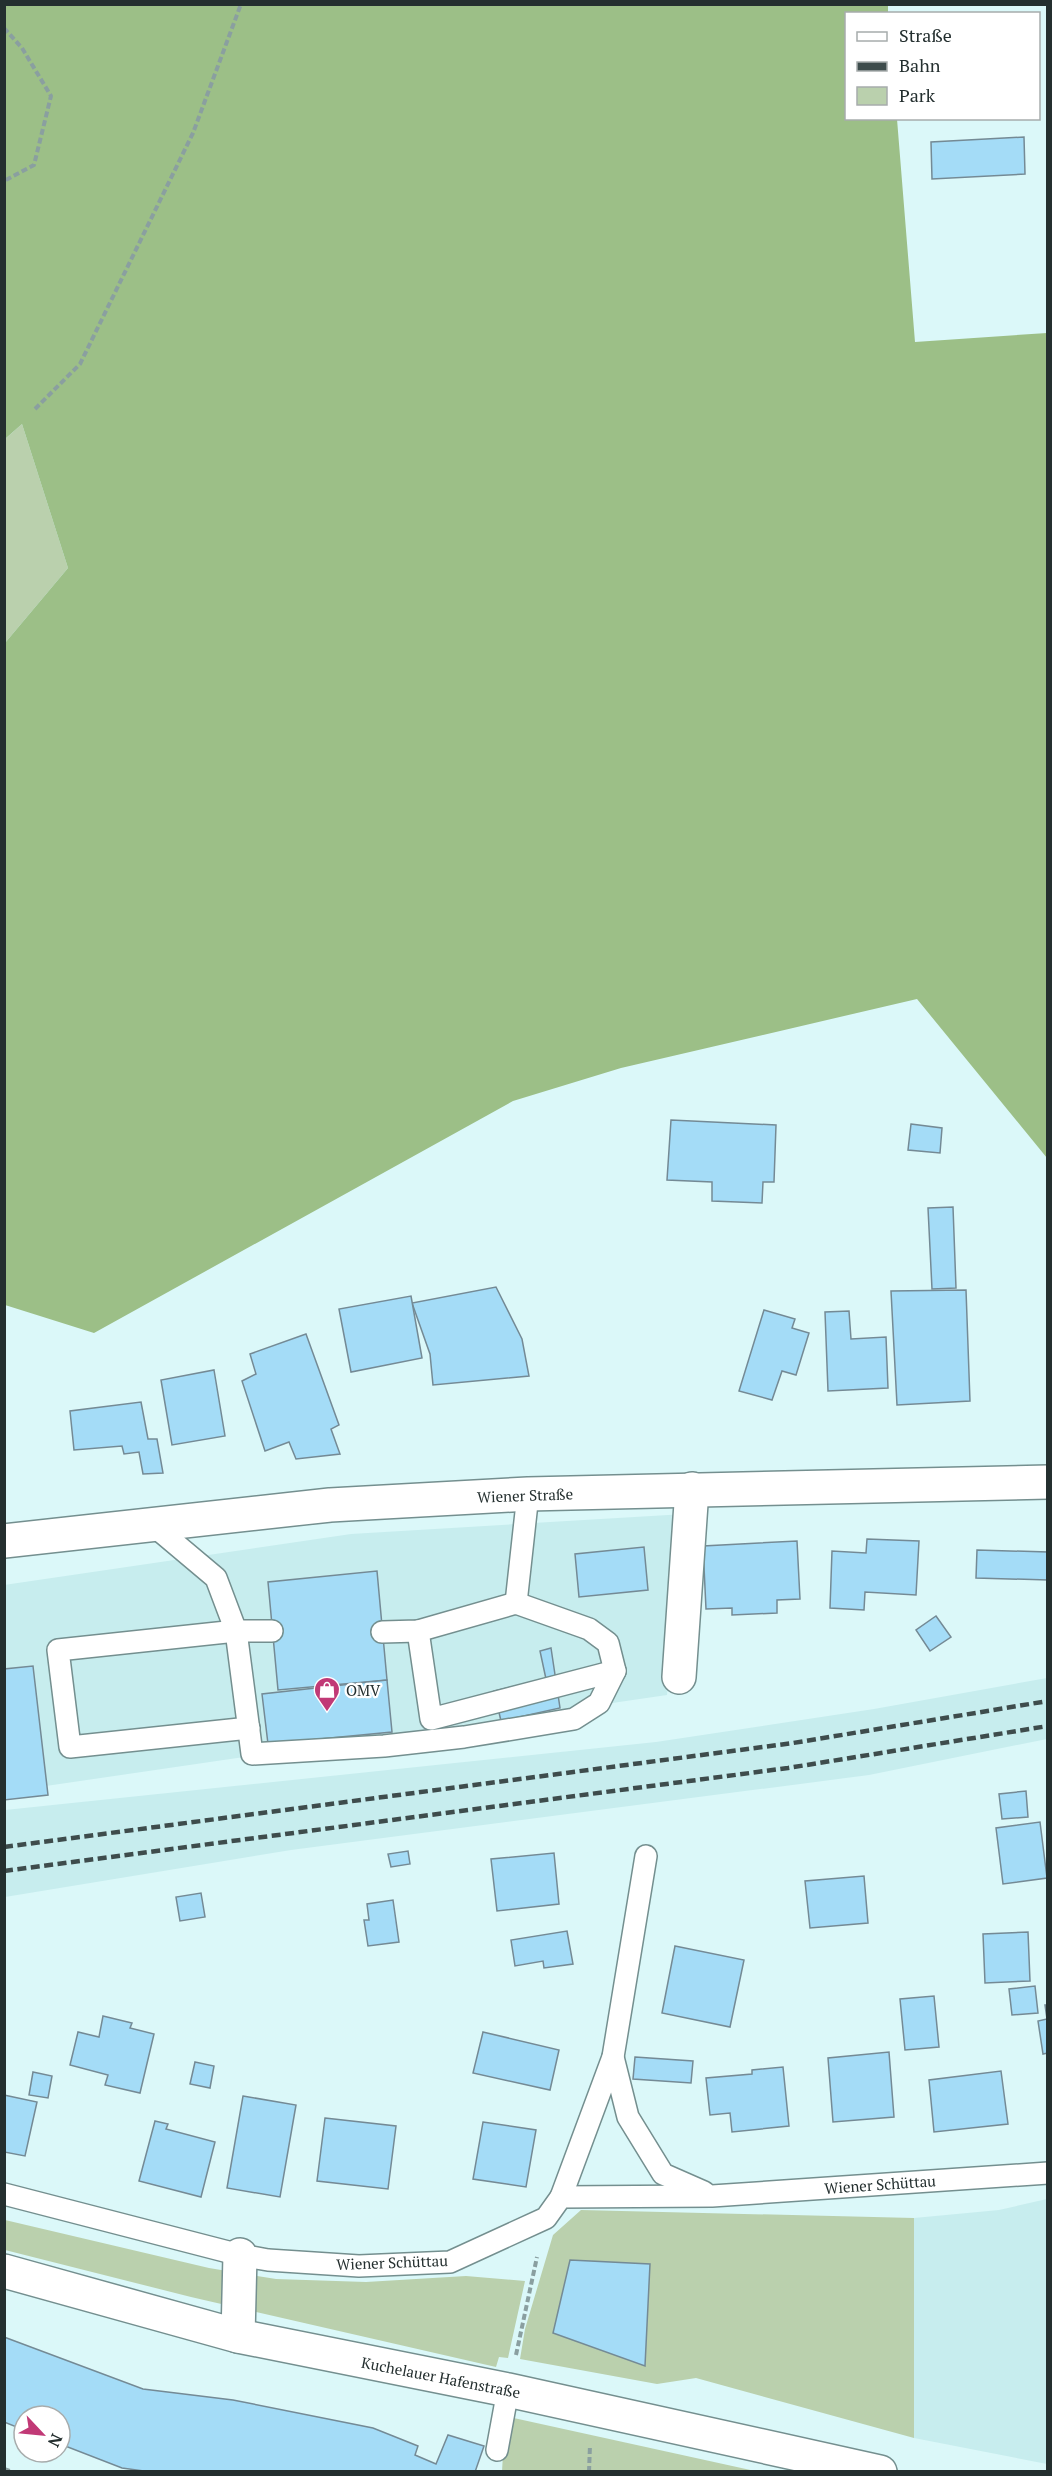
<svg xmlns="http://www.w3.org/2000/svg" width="1052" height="2476" font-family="'PT Serif',serif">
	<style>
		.built { fill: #c7edee }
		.green { fill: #bad0ad }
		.forest { fill: #9cbf87 }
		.building { fill: #a4dcf7; stroke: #748a95; stroke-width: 1.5 }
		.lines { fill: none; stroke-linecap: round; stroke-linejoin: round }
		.lane-casing { stroke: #748f8f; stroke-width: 24 }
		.street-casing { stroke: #748f8f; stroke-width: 36 }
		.primary-casing { stroke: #748f8f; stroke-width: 36 }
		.path { stroke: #8a9fa0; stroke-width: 4; stroke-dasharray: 6 3; stroke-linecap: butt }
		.lane { stroke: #fff; stroke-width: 21 }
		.street { stroke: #fff; stroke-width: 33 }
		.primary { stroke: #fff; stroke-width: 33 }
		.rail { stroke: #3e4c4c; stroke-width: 4.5; stroke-dasharray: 9 4.5; stroke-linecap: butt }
		.labels { text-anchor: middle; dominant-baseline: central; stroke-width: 4.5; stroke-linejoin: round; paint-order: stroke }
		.street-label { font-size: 15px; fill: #242f2f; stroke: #fff }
		.poi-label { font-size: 15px; fill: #242f2f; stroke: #fff; text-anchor: start }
	</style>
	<rect width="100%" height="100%" fill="#dbf8f9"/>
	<!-- built -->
	<g class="built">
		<path d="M685,1514L667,1695L5,1792L4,1585L351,1534Z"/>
		<path d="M1047,1678V1739L869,1775L291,1850L5,1897V1810L656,1742L874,1709Z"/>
		<path d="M1047,2199V2464L914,2438V2218L999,2210Z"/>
	</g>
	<!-- green -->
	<g class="green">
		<path d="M22,424L68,568L5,643L4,440Z"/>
		<path d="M581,2210L914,2218V2438L696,2378L657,2384L520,2359L525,2329L553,2235Z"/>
		<path d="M5,2220L209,2268L276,2279L366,2282L466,2276L525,2281L508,2358L499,2357L496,2367L191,2297L5,2250Z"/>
		<path d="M505,2416L755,2471L502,2472Z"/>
	</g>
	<!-- forest -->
	<path class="forest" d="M5,4L888,5V13L846,14V118L897,119L915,342L1047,333V1158L917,999L621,1068L513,1101L94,1333L5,1305V643L68,568L22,424L5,439Z"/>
	<!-- building -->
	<g class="building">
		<path d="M1024,137L1025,174L932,179L931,142Z"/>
		<path d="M671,1120L776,1125L774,1182H763L762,1203L712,1201V1182L667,1180Z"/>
		<path d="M911,1124L942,1128L940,1153L908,1150Z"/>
		<path d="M953,1207L956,1288L932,1289L928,1208Z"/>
		<path d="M496,1287L522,1339L529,1376L433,1385L430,1354L412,1303Z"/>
		<path d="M966,1290L970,1401L897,1405L891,1291Z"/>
		<path d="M411,1296L422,1358L351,1372L339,1309Z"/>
		<path d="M764,1310L795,1319L792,1328L809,1333L796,1375L782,1371L772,1400L739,1391Z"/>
		<path d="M849,1311L851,1339L886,1337L888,1388L828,1391L825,1312Z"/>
		<path d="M306,1334L339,1425L331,1429L340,1454L296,1459L289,1442L265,1451L242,1381L256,1374L250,1354Z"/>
		<path d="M214,1370L225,1436L172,1445L161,1380Z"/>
		<path d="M141,1402L148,1439H157L163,1473L143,1474L139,1452L124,1454L122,1446L74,1450L70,1411Z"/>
		<path d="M867,1539L919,1541L916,1595L865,1592L864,1610L830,1608L832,1551L866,1553Z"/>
		<path d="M797,1541L800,1599L777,1600V1613L732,1615V1608L706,1609L703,1546Z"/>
		<path d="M644,1547L648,1590L579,1597L575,1554Z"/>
		<path d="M977,1550L1048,1552V1580L976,1578Z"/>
		<path d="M377,1571L387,1680L278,1690L268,1582Z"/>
		<path d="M936,1616L951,1637L930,1651L916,1630Z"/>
		<path d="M551,1648L560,1708L501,1721L494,1691L546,1679L540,1651Z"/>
		<path d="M33,1666L48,1795L4,1800V1669Z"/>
		<path d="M387,1680L392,1732L268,1744L262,1694Z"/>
		<path d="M1026,1791L1028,1817L1002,1819L999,1794Z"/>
		<path d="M1040,1822L1047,1878L1003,1884L996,1828Z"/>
		<path d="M408,1851L410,1864L391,1867L388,1854Z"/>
		<path d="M554,1853L559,1904L497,1911L491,1859Z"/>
		<path d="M864,1876L868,1923L810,1928L805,1881Z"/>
		<path d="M201,1893L205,1917L180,1921L176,1897Z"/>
		<path d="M393,1900L399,1942L368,1946L364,1920H369L367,1904Z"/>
		<path d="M567,1931L573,1964L544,1968L543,1961L515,1966L511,1940Z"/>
		<path d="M1028,1932L1030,1981L985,1983L983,1934Z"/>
		<path d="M675,1946L744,1960L730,2027L662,2013Z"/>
		<path d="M1035,1986L1038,2013L1012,2015L1009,1989Z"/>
		<path d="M934,1996L939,2047L905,2050L900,1999Z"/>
		<path d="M1045,2005H1048V2053L1043,2054L1038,2021L1047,2019Z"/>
		<path d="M103,2016L132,2023L130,2028L154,2034L140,2093L105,2085L108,2075L70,2065L78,2032L99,2037Z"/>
		<path d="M483,2032L559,2050L550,2090L473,2073Z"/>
		<path d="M889,2052L894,2117L833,2122L828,2058Z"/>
		<path d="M635,2057L693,2061L691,2083L633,2079Z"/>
		<path d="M195,2062L214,2066L210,2088L190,2084Z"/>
		<path d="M783,2067L789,2126L732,2132L730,2113L710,2115L706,2078L752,2074V2070Z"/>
		<path d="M1001,2071L1008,2124L934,2132L929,2080Z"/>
		<path d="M33,2072L52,2076L48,2098L29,2095Z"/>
		<path d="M4,2095L37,2102L25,2156L4,2152Z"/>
		<path d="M243,2096L296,2105L280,2197L227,2188Z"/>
		<path d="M325,2118L396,2126L388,2189L317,2181Z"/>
		<path d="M155,2121L168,2124L166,2129L215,2142L201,2197L139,2181Z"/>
		<path d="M483,2122L536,2130L526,2187L473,2179Z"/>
		<path d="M570,2260L650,2264L645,2366L553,2333Z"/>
		<path d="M4,2337L143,2389L233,2400L373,2428L418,2446L415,2455L436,2464L448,2435L484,2446L475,2472H151L122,2468L60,2444V2416H24V2430L4,2422Z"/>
	</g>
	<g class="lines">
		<defs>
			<g id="lane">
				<path d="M153,1525L216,1578L236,1631L252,1754L384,1746L464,1737L574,1719L599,1703L615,1671L608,1643L589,1629L516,1603L418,1631L382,1632"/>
				<path d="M516,1603L528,1494"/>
				<path d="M418,1631L431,1719L615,1671"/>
				<path d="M249,1728L70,1747L58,1650L236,1631H272"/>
				<path d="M613,2057L628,2117L663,2174L704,2192"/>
				<path d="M4,2194L240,2255L268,2260L359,2266L450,2262L546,2218L561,2197L712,2196L1048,2173"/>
				<path d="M561,2197L613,2057L646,1856"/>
				<path d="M497,2450L508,2390"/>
			</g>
			<g id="street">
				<path d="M679,1677L692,1489"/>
				<path d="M4,2271L238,2336L508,2390L880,2472"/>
				<path d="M238,2336L240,2255"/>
			</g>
			<path id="primary" d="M4,1541L330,1505L528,1494L1048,1482"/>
		</defs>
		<!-- lane casing -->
		<use href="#lane" class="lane-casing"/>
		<!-- street casing -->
		<use href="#street" class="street-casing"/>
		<!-- primary casing -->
		<use href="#primary" class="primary-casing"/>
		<!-- path -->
		<g class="path">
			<path d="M4,28L22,48L51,96L34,165L4,181"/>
			<path d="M35,409L80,364L193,133L241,4"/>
			<path d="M516,2355L537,2257"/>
			<path d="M4,2469L13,2472"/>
			<path d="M589,2472L590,2445"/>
		</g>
		<!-- lane -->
		<use href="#lane" class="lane"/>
		<!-- street -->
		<use href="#street" class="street"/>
		<!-- primary -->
		<use href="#primary" class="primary"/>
		<!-- rail -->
		<g class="rail">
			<path d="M4,1847L793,1743L1048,1701"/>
			<path d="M4,1871L788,1768L1048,1726"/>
		</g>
	</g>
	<!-- icons -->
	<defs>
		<symbol id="shop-pin" viewBox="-11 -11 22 30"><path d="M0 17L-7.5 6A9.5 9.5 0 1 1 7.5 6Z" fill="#c13976" stroke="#fff"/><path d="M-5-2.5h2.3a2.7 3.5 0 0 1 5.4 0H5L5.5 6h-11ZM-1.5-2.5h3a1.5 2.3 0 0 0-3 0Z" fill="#fff"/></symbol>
	</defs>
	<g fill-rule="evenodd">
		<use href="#shop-pin" x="312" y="1675" width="30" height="40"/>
	</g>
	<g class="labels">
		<!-- street labels -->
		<g class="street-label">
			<text transform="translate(525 1495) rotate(-2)">Wiener Straße</text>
			<text transform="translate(880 2184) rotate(-4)">Wiener Schüttau</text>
			<text transform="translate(392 2262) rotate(-2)">Wiener Schüttau</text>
			<text transform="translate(441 2377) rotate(11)">Kuchelauer Hafenstraße</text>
		</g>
		<!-- poi labels -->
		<g class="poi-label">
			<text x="346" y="1690">OMV</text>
		</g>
	</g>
	<!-- border -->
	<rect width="1052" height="2476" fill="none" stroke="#242f2f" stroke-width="12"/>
	<!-- legend -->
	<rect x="845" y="12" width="195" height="108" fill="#ffffff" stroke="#a7acac" stroke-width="1.5"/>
	<rect x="857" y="32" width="30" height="9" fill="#ffffff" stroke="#a7acac" stroke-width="1.5"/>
	<text x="899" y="42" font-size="18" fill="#242f2f">Straße</text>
	<rect x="857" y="62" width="30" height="9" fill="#3e4c4c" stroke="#a7acac" stroke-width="1.5"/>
	<text x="899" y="72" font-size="18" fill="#242f2f">Bahn</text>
	<rect x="857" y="87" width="30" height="18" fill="#bad0ad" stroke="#a7acac" stroke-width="1.5"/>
	<text x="899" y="102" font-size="18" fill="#242f2f">Park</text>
	<!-- north arrow -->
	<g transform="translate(42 2434) rotate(116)"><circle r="28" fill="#ffffff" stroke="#a7acac" stroke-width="1.5"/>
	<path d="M0-4.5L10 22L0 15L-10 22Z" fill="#c13976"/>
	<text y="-9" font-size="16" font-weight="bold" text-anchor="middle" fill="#242f2f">N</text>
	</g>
</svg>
